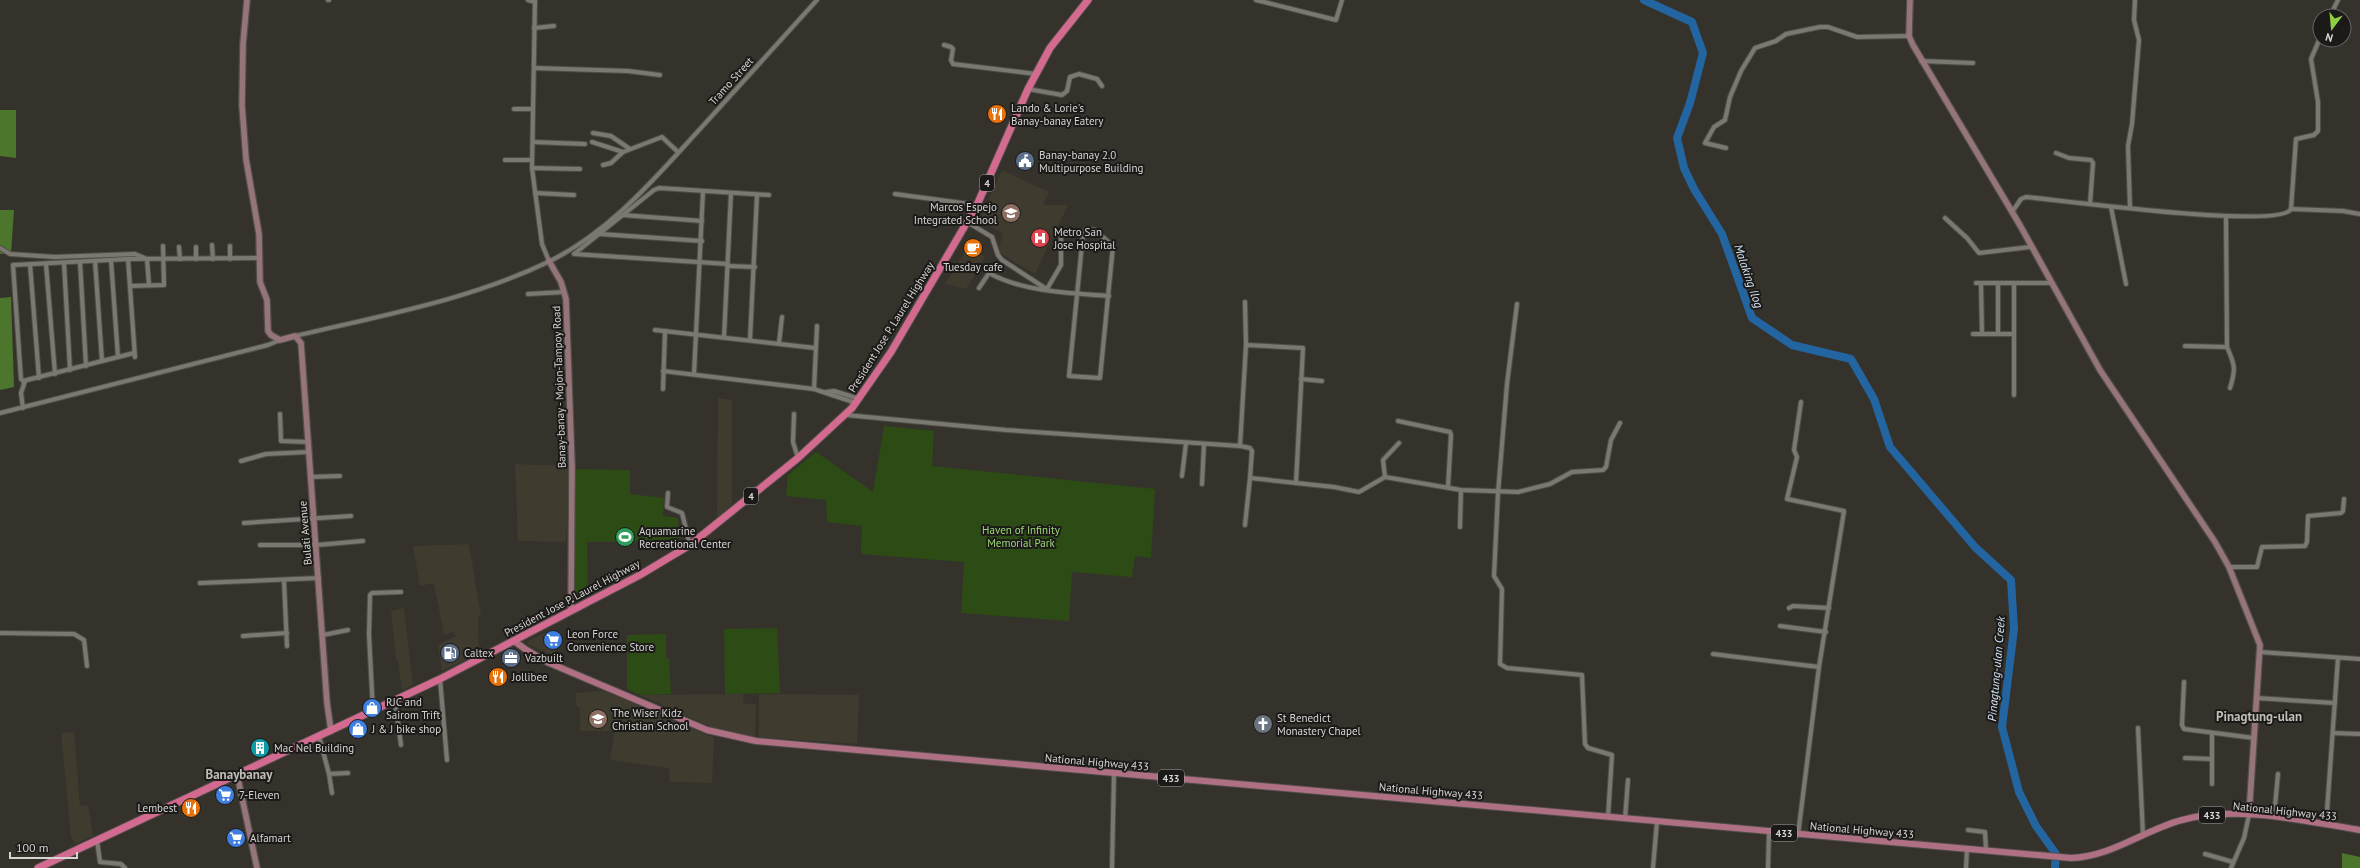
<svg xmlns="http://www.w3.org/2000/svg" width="2360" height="868" font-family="'PT Sans',sans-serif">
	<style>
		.built { fill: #3f3b2f }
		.green { fill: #2d4c15 }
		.forest { fill: #4c762b }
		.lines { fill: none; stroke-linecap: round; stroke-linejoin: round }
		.river { stroke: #2265a0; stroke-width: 8 }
		.street-casing { stroke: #504e4a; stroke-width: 6 }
		.secondary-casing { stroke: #504e4a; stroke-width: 8 }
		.primary-casing { stroke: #504e4a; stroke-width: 8 }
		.highway-casing { stroke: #504e4a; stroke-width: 9 }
		.street { stroke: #7a7871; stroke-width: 4 }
		.secondary { stroke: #95747a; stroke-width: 5.5 }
		.primary { stroke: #af7083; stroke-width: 6 }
		.highway { stroke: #d36a8f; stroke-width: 7 }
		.labels { text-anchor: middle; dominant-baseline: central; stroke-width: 4; stroke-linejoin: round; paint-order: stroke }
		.shield { fill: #1b1a18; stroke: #9f9d9a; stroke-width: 1 }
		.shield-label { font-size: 10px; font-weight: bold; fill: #d7d5d2 }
		.street-label { font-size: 11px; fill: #d7d5d2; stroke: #1b1a18 }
		.poi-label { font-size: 11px; fill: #d7d5d2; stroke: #1b1a18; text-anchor: start }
		.park-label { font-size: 11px; fill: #9cd874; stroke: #1b1a18 }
		.water-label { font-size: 12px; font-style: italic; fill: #d6e6f7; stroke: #1b1a18 }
		.quarter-label { font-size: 13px; font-weight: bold; fill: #c1beb7; stroke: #1b1a18 }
	</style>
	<rect width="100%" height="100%" fill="#35322c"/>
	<!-- built -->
	<g class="built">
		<path d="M1002,170L1049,192L1043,205H1068L1035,274L998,252L1003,233L979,221Z"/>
		<path d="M969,246L985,257L966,289L945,284Z"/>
		<path d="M718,398L732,400V505L717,518Z"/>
		<path d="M515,464L569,466L566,542L518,541Z"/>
		<path d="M469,544L481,616L478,617L479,653L442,671L438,645L456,636L454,632L444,635L434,583L420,586L413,546Z"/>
		<path d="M404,608L413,685L402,690L398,660H396L391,611Z"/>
		<path d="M553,629L556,657L527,644L528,641Z"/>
		<path d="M604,691L714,738L712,783L670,782L669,768L610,760L615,731H580V707H577L576,701V693Z"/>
		<path d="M743,694L744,704H756L755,736L738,735L716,729L640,695Z"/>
		<path d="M759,694L859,695L857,744L759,737Z"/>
		<path d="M74,732L80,806L88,805L93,836L75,844L71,837L61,733Z"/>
	</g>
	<!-- green -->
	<g class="green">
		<path d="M884,426L934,431L932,466L1155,489L1151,558L1135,556L1132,577L1072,572L1069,621L961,613L964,562L861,554L862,526L827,522L826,500L786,496L788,475L816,452L873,492Z"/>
		<path d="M572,469L630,470V494L664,498L663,516L678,518L679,538L658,541L587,542L588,596L572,603Z"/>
		<path d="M777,628L780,693L725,694L724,629Z"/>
		<path d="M666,634V658L669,659L671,694L640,695L627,689V635Z"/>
	</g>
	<!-- forest -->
	<g class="forest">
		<path d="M0,110H16V158L0,156Z"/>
		<path d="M0,210H14L11,253L0,254Z"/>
		<path d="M11,297L14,387L0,390V298Z"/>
		<path d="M2342,853L2360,857V868H2342Z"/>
	</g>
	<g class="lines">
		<!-- river -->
		<path class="river" d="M1644,0L1692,22L1703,53L1690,103L1677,138L1684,168L1694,189L1722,234L1752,318L1792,345L1851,359L1874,399L1890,447L1975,547L2011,580L2014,629L2002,727L2019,792L2036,826L2056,854L2055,868"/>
		<defs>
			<g id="street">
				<path d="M328,0H329"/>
				<path d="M528,0L535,2"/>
				<path d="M535,0L532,168L542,244L549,261"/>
				<path d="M1256,0L1336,20L1342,0"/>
				<path d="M2330,16L2338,0"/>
				<path d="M534,28L554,26"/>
				<path d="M944,45L951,47L953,49L951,60L953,64L1036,74"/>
				<path d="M1921,61L1973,63"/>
				<path d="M534,68L628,71L660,75"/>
				<path d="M1028,89L1062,95L1067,91L1070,77L1079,74L1097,79L1102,86"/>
				<path d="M514,109H533"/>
				<path d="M593,133L611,136L630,149"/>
				<path d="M533,142L585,144"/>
				<path d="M592,142L623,152"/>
				<path d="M1726,148L1705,143L1714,127L1725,120L1730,97L1741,71L1755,48L1776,41L1786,34L1820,27H1828L1857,37L1909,36"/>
				<path d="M2056,153L2069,158L2091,160L2093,163L2090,204"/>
				<path d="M505,160H532"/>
				<path d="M603,165L611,163L623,152L662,137L678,152"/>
				<path d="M532,168L580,169"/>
				<path d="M535,193L574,195"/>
				<path d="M895,194L977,205"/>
				<path d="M2111,207L2126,284"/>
				<path d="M2130,208L2128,146L2132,124L2139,40L2134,20L2135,0"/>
				<path d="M2291,209L2343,211L2360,214"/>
				<path d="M2012,212L2021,199L2026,197C2059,200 2280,230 2291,209L2296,139L2314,135L2318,131V102L2311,59L2320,38"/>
				<path d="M622,215L702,221"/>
				<path d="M2226,216L2227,347C2235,365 2236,369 2230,388"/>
				<path d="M1945,218L1967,238L1979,253L2030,247"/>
				<path d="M967,222L992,237L998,255L1002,260L1045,288"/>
				<path d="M1086,229L1095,230L1113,246L1100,378L1069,376L1083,234Z"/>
				<path d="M600,234L702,241"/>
				<path d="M212,245L213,259"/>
				<path d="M230,246V259"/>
				<path d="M179,247L180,259"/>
				<path d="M196,247V259"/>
				<path d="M0,248L10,254L55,257L135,254L147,259L149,285"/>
				<path d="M128,259L135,357"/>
				<path d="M111,260L118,357"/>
				<path d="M95,261L102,361"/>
				<path d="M80,262L86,366"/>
				<path d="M64,263L70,370"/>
				<path d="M30,264L39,378"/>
				<path d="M46,264L55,374"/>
				<path d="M728,264L574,254L654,190L659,188L769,195"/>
				<path d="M728,266L755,267"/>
				<path d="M1976,283H2052"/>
				<path d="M1981,283L1982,334"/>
				<path d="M2014,283V395"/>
				<path d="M130,286L164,285L163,246"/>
				<path d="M979,288L989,273C1023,292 1070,293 1109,296"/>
				<path d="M1047,289L1061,265V237"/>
				<path d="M528,294L564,292"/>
				<path d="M1245,302L1246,345"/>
				<path d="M1517,304L1507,384L1498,493L1494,576L1502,589L1500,664L1507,668L1582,675L1585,744L1588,748L1612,755L1608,817"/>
				<path d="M655,330L815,348"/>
				<path d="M1973,334H2013"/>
				<path d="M1998,334V283"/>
				<path d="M295,336C380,316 469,300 548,262C610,232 655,178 700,129C739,86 778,43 817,0"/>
				<path d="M724,337L731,193"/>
				<path d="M750,340L757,195"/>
				<path d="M779,343L782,317"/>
				<path d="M2185,346L2227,347"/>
				<path d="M134,353L23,381L21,379L13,265L128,259L259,258"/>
				<path d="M663,371L814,389L856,403"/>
				<path d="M694,374L703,191"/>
				<path d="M1301,379L1322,381"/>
				<path d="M663,389L665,331"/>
				<path d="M814,389L817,326"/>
				<path d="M826,392L834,391L860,399"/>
				<path d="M23,408L21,393L25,381"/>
				<path d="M0,413L268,345L280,340"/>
				<path d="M280,414L281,441L308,442"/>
				<path d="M794,414L793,442L798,458"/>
				<path d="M846,415L1006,430L1240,446L1246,345L1303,348L1296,483"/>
				<path d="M1398,421L1450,432L1451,435L1448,487"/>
				<path d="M1240,446L1250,448L1252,451L1250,478L1334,487L1359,492L1385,477L1461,490L1518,492L1550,484L1572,472L1603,470L1606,467L1611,440L1620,423"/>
				<path d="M241,461L266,454L308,452"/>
				<path d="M1182,476L1186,443"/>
				<path d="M310,477L340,476"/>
				<path d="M1385,477L1383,460L1399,443"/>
				<path d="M1202,484L1204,444"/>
				<path d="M668,493L667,507L682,513L690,545"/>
				<path d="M244,523L351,516"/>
				<path d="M1245,525L1250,478"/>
				<path d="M1460,527L1461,490"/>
				<path d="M260,545H317L363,541"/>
				<path d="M2229,567H2257L2262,547L2305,546L2307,542L2308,516L2341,513L2343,511L2344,499"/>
				<path d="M284,581L287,646"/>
				<path d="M200,583L319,578"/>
				<path d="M1789,608L1793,606L1829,608"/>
				<path d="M1780,626L1826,632"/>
				<path d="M0,633L74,634L84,640L87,666"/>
				<path d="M323,635L348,630"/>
				<path d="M243,636L287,633"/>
				<path d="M2260,652L2360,659"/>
				<path d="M1713,654L1819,667"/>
				<path d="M440,679L447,760"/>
				<path d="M2184,682L2182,725L2184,729L2254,738"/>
				<path d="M2256,698L2335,703"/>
				<path d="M395,701L401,745"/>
				<path d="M373,711L369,635L370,595L372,593L401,592"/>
				<path d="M2138,728L2143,835"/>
				<path d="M2333,733L2360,734"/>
				<path d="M319,736L329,774L348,773"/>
				<path d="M2185,758L2212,759"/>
				<path d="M329,774L332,793"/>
				<path d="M2212,784V733"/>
				<path d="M2274,817L2278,774"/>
				<path d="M1625,819L1628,780"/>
				<path d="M2326,825L2338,658"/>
				<path d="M1968,830L1985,832L1986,850"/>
				<path d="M1798,835L1819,667L1844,511L1787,499L1797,457L1794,450L1801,402"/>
				<path d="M97,840L100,862L121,864L125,868"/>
				<path d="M2205,854L2233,862"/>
				<path d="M1112,868L1114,773"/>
				<path d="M1653,868L1657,821"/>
				<path d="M1768,868L1769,832"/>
				<path d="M1966,868L1967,849"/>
				<path d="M2231,868L2244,838L2249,815"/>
			</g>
			<g id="secondary">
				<path d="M247,0L243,44L242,105L246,159L259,234L260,282L267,300L268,331L271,335L280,340L295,336L301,343L327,703L331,731"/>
				<path d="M1910,0L1909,36L1913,45L2021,227L2100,370L2215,542L2229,567L2260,645L2249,815"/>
				<path d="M549,261L561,282L566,299L572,467L571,610"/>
				<path d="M237,774L257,868"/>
			</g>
			<path id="primary" d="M514,641L525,649L547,662L707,730L756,741L2071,858C2111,857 2144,830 2182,820C2237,805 2305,821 2360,830"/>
			<path id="highway" d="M38,868L440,679L640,575L690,545L798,458L852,408L891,352L977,205L1028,89L1050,48L1088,0"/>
		</defs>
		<!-- street casing -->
		<use href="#street" class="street-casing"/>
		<!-- secondary casing -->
		<use href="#secondary" class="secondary-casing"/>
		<!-- primary casing -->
		<use href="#primary" class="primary-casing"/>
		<!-- highway casing -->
		<use href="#highway" class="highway-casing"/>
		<!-- street -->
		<use href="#street" class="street"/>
		<!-- secondary -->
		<use href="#secondary" class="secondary"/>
		<!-- primary -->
		<use href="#primary" class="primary"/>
		<!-- highway -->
		<use href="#highway" class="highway"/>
	</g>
	<!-- icons -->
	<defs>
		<symbol id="restaurant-disc" viewBox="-11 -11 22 22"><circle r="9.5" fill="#e8710a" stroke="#1b1a18"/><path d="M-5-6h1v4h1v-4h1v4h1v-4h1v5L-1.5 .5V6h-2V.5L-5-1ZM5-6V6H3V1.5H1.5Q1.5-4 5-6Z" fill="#fff"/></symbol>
		<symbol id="civic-disc" viewBox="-11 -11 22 22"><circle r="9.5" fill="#5c6f8a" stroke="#1b1a18"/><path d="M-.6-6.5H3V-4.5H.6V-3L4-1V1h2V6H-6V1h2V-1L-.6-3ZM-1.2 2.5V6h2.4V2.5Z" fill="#fff"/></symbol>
		<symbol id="school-disc" viewBox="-11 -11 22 22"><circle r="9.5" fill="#8d6e63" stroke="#1b1a18"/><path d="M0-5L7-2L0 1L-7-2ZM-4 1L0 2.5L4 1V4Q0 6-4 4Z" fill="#fff"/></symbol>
		<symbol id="hospital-disc" viewBox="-11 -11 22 22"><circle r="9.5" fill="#e0444e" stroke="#1b1a18"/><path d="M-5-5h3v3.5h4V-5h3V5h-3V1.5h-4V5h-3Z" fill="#fff"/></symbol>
		<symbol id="cafe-disc" viewBox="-11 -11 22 22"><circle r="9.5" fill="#e8710a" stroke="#1b1a18"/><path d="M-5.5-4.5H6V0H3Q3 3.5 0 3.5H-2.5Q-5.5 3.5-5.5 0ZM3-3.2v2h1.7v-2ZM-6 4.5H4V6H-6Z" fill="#fff"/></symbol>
		<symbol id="stadium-disc" viewBox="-11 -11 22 22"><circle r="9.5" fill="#2e9e5b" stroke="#1b1a18"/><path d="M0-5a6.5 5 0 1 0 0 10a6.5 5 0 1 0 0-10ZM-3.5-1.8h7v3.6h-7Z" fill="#fff"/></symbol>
		<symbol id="supermarket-disc" viewBox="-11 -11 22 22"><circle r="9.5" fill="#3f7fe0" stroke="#1b1a18"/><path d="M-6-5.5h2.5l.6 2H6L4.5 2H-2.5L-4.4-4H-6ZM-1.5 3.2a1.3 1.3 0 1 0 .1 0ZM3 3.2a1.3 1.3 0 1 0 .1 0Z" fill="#fff"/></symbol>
		<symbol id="fuel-disc" viewBox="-11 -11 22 22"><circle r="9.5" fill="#5c6f8a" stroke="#1b1a18"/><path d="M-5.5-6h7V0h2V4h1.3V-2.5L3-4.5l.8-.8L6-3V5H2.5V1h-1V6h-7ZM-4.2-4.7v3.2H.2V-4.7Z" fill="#fff"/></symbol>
		<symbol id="office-disc" viewBox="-11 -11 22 22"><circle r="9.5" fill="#5c6f8a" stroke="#1b1a18"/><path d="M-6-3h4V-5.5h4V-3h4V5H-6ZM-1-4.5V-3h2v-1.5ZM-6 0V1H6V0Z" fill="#fff"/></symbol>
		<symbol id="shop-disc" viewBox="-11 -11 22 22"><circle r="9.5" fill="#3f7fe0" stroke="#1b1a18"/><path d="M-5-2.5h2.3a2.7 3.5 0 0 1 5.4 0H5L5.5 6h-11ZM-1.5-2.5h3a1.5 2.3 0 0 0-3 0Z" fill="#fff"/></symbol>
		<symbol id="church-disc" viewBox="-11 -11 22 22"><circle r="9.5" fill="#6b7280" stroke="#1b1a18"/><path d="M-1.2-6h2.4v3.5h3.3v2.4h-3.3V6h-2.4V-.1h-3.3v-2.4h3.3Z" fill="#fff"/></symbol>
		<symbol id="building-disc" viewBox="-11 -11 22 22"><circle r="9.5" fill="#0f9aa8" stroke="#1b1a18"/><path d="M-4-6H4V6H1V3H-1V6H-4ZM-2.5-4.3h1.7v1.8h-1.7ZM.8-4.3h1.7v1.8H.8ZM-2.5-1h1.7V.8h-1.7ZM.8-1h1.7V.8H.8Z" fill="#fff"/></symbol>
	</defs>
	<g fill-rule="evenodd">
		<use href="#restaurant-disc" x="986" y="103" width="22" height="22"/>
		<use href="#civic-disc" x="1014" y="150" width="22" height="22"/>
		<use href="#school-disc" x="1000" y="202" width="22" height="22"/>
		<use href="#hospital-disc" x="1029" y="227" width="22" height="22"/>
		<use href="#cafe-disc" x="962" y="237" width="22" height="22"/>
		<use href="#stadium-disc" x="614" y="526" width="22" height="22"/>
		<use href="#supermarket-disc" x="542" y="629" width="22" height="22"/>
		<use href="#fuel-disc" x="439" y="642" width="22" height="22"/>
		<use href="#office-disc" x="500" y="647" width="22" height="22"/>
		<use href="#restaurant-disc" x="487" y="666" width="22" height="22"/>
		<use href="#shop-disc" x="361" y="697" width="22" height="22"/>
		<use href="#school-disc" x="587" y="708" width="22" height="22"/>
		<use href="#church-disc" x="1252" y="713" width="22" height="22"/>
		<use href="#shop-disc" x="347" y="718" width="22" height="22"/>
		<use href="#building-disc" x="249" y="737" width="22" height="22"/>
		<use href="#supermarket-disc" x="214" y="784" width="22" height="22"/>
		<use href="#restaurant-disc" x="180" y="797" width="22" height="22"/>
		<use href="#supermarket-disc" x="225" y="827" width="22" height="22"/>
	</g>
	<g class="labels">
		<!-- shield labels -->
		<g class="shield">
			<rect x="980" y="175" width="14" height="16" rx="3"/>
			<rect x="744" y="488" width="14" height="16" rx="3"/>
			<rect x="1158" y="770" width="26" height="16" rx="3"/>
			<rect x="2199" y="807" width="26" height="16" rx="3"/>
			<rect x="1771" y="825" width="26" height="16" rx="3"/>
		</g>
		<g class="shield-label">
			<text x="987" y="183">4</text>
			<text x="751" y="496">4</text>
			<text x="1171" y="778">433</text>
			<text x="2212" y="815">433</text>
			<text x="1784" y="833">433</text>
		</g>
		<!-- street labels -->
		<g class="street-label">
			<text transform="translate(731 81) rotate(-48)">Tramo Street</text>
			<text transform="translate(891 327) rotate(-58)">President Jose P. Laurel Highway</text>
			<text transform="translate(559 387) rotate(-92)">Banay-banay - Mojon-Tampoy Road</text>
			<text transform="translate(305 533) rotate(-95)">Bulati Avenue</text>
			<text transform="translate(572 598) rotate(-28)">President Jose P. Laurel Highway</text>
			<text transform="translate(1097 762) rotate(5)">National Highway 433</text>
			<text transform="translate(1431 791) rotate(5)">National Highway 433</text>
			<text transform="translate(2285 811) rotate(6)">National Highway 433</text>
			<text transform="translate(1862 830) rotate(5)">National Highway 433</text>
		</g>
		<!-- poi labels -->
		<g class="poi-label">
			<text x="1011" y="108">Lando &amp; Lorie's<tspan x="1011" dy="13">Banay-banay Eatery</tspan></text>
			<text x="1039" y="155">Banay-banay 2.0<tspan x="1039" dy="13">Multipurpose Building</tspan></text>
			<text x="997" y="207" text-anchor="end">Marcos Espejo<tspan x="997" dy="13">Integrated School</tspan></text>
			<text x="1054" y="232">Metro San<tspan x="1054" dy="13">Jose Hospital</tspan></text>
			<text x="973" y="267" text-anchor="middle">Tuesday cafe</text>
			<text x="639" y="531">Aquamarine<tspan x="639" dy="13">Recreational Center</tspan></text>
			<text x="567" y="634">Leon Force<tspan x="567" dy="13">Convenience Store</tspan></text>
			<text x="464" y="653">Caltex</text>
			<text x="525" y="658">Vazbuilt</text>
			<text x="512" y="677">Jollibee</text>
			<text x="386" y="702">RJC and<tspan x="386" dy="13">Sairom Trift</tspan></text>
			<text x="612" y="713">The Wiser Kidz<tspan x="612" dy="13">Christian School</tspan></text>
			<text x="1277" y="718">St Benedict<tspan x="1277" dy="13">Monastery Chapel</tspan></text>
			<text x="372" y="729">J &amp; J bike shop</text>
			<text x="274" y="748">Mac Nel Building</text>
			<text x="239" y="795">7-Eleven</text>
			<text x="177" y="808" text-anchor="end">Lembest</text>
			<text x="250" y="838">Alfamart</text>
		</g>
		<!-- park labels -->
		<g class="park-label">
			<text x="1021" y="530">Haven of Infinity<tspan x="1021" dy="13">Memorial Park</tspan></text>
		</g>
		<!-- water labels -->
		<g class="water-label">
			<text transform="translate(1749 276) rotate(71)">Malaking Ilog</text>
			<text transform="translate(1996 669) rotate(-85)">Pinagtung-ulan Creek</text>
		</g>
		<!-- quarter labels -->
		<g class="quarter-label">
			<text x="2259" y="716">Pinagtung-ulan</text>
			<text x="239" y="774">Banaybanay</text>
		</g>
	</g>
	<!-- north arrow -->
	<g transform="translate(2332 28) rotate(196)"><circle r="19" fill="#1b1a18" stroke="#666562"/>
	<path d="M0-3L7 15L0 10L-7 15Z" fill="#8ece43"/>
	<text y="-6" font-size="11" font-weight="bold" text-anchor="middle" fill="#d7d5d2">N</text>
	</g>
	<!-- scale -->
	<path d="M10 852v6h67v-6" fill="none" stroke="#d7d5d2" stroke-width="2"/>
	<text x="16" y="852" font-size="12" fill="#d7d5d2" stroke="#1b1a18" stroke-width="3" paint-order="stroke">100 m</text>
</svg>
